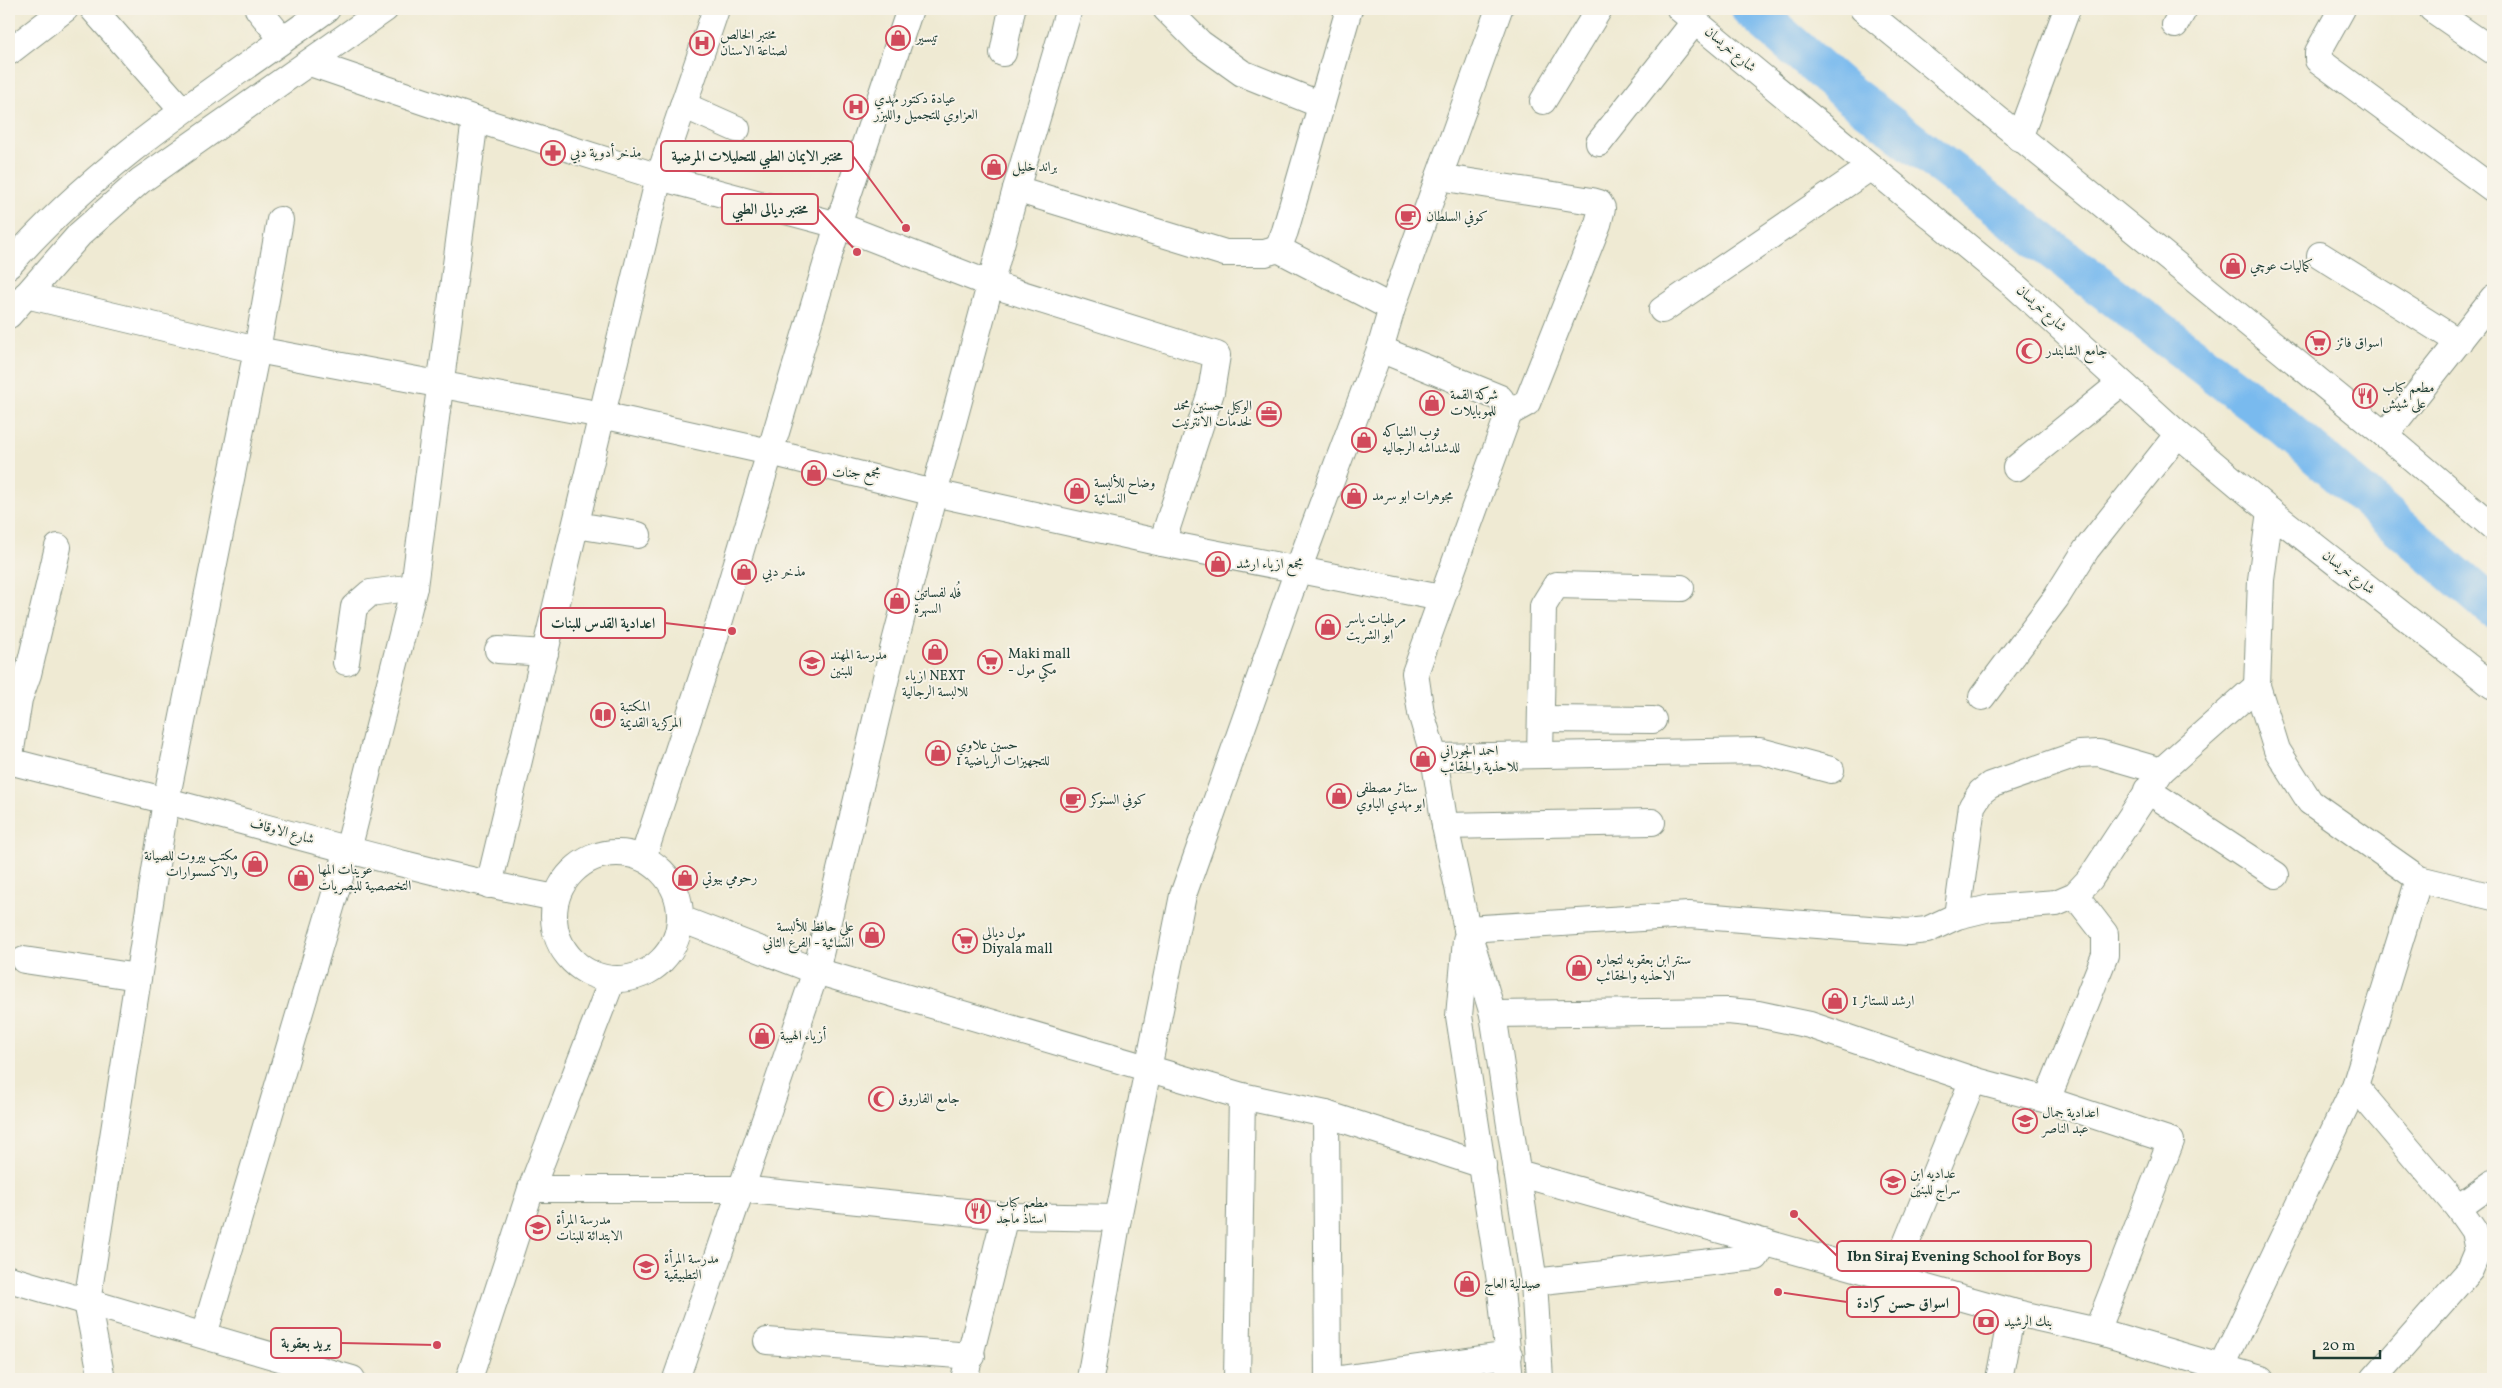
<svg xmlns="http://www.w3.org/2000/svg" width="2502" height="1388" font-family="Vollkorn,Amiri,serif">
	<style>
		.lines { fill: none; stroke-linecap: round; stroke-linejoin: round }
		.river { stroke: #79baee; stroke-width: 40 }
		.minor-casing { stroke: #879484; stroke-width: 28 }
		.minor { stroke: #fff; stroke-width: 26 }
		.labels { text-anchor: middle; dominant-baseline: central; stroke-width: 4; stroke-linejoin: round; paint-order: stroke }
		.poi-label { font-size: 14px; fill: #1f3d34; stroke: #f7f3e8; text-anchor: start }
		.street-label { font-size: 14px; fill: #1f3d34; stroke: #f7f3e8 }
		.leader { fill: none; stroke: #d1495b; stroke-width: 2 }
		.callout-dot { fill: #d1495b; stroke: #f7f3e8; stroke-width: 2 }
		.callout { fill: #f7f3e8; stroke: #d1495b; stroke-width: 2 }
		.callout-label { font-size: 15px; text-anchor: middle; font-weight: bold; fill: #1f3d34 }
	</style>
	<rect width="100%" height="100%" fill="#f7f3e8"/>
	<filter id="ink" filterUnits="userSpaceOnUse"><feTurbulence type="fractalNoise" baseFrequency=".02" numOctaves="2"/><feDisplacementMap in="SourceGraphic" scale="10" xChannelSelector="R" yChannelSelector="G"/><feConvolveMatrix kernelMatrix="1 2 1 2 8 2 1 2 1" color-interpolation-filters="sRGB"/></filter>
	<filter id="wash" filterUnits="userSpaceOnUse"><feTurbulence type="fractalNoise" baseFrequency=".0096" numOctaves="4" result="noise"/><feDisplacementMap in="SourceGraphic" scale="20" xChannelSelector="R" yChannelSelector="G"/><feGaussianBlur stdDeviation="1.12" result="paint"/><feColorMatrix in="noise" values="0 0 0 0 0 0 0 0 0 0 0 0 0 0 0 0 0 1.4 0 .05"/><feComposite in="paint" operator="in"/></filter>
	<g filter="url(#wash)">
		<rect width="100%" height="100%" fill="#efead3"/>
		<g class="lines">
			<!-- river -->
			<path class="river" d="M1751,9L1845,91L2282,425L2493,608"/>
		</g>
	</g>
	<g filter="url(#ink)">
		<g class="lines">
			<defs>
				<g id="minor">
					<path d="M93,9L182,110"/>
					<path d="M258,9L283,40"/>
					<path d="M1166,9L1200,43L1242,73L1321,105"/>
					<path d="M1680,9L2014,285L2178,434L2270,511L2493,686"/>
					<path d="M1863,9L2385,435L2493,527"/>
					<path d="M2342,9L2318,52V60L2493,189"/>
					<path d="M2432,9L2493,51"/>
					<path d="M2175,25L2184,9"/>
					<path d="M9,52L65,9"/>
					<path d="M1003,53L1012,9"/>
					<path d="M310,63L475,119L659,177L838,225L990,284L1217,355L1211,392L1162,543"/>
					<path d="M1543,101L1599,9"/>
					<path d="M683,105L737,129"/>
					<path d="M2019,138L2067,9"/>
					<path d="M1599,143L1695,21"/>
					<path d="M1439,177L1592,201L1599,203L1602,208L1598,224L1527,403L1509,413L1415,673L1421,713L1434,757L1445,826L1467,929L1493,1014L1534,1282L1540,1379"/>
					<path d="M1016,189L1225,253H1265L1278,249L1392,308"/>
					<path d="M1278,249L1285,231L1349,9"/>
					<path d="M2320,255L2459,342"/>
					<path d="M9,265C102,159 214,90 327,9"/>
					<path d="M26,295L257,350L602,415L770,452L934,493L1162,543L1441,598"/>
					<path d="M1662,310L1871,167"/>
					<path d="M9,315L80,234L140,181L385,9"/>
					<path d="M1380,349L1500,398L1509,413"/>
					<path d="M2385,435L2493,298"/>
					<path d="M2016,468L2121,383"/>
					<path d="M2270,511L2261,580L2257,686L2277,750L2310,802L2419,879L2493,897"/>
					<path d="M576,525L638,535"/>
					<path d="M498,650L545,653"/>
					<path d="M346,662L354,607L370,593L414,587"/>
					<path d="M1982,697L2056,598L2086,550L2178,434"/>
					<path d="M1541,719L1653,720"/>
					<path d="M1540,755L1543,606L1556,585L1681,588"/>
					<path d="M1434,757L1760,751L1831,770"/>
					<path d="M9,761C61,775 114,787 167,801C296,835 424,873 556,898"/>
					<path d="M9,762L19,699L28,674L58,547"/>
					<path d="M2147,790L2276,875"/>
					<path d="M1445,826L1652,822"/>
					<circle cx="617" cy="916" r="63"/>
					<path d="M643,858L710,653L838,225L910,9"/>
					<path d="M489,885L659,177L716,9"/>
					<path d="M1957,916L1972,806L1981,792L1990,785L2079,754L2099,753L2161,771"/>
					<path d="M681,919L816,971L1242,1096L1326,1114L1483,1165"/>
					<path d="M1467,929L1689,915L1908,932L1927,930L1957,916L1990,908L2056,903L2075,895L2090,879L2161,771L2257,686"/>
					<path d="M1466,940L1459,1016L1500,1281L1510,1379"/>
					<path d="M24,960L138,977"/>
					<path d="M1493,1014L1728,1011L1758,1014L1810,1025L1973,1080L2047,1100L2171,1141L2097,1331"/>
					<path d="M2355,1086L2458,1208L2474,1231L2478,1251L2470,1270L2374,1379"/>
					<path d="M2047,1100L2105,955V934L2075,895"/>
					<path d="M1326,1114L1328,1379"/>
					<path d="M1518,1173L2012,1312L2097,1331L2261,1379"/>
					<path d="M531,1189H740L1005,1216L1118,1218"/>
					<path d="M2458,1208L2493,1183"/>
					<path d="M1892,1278L1973,1080"/>
					<path d="M9,1279L352,1379"/>
					<path d="M1534,1282L1756,1257L1765,1242"/>
					<path d="M204,1335L348,850L414,587L475,119"/>
					<path d="M767,1341L972,1356"/>
					<path d="M2221,1368L2355,1086L2419,879"/>
					<path d="M102,1379L87,1302L166,801L257,350L280,220"/>
					<path d="M469,1379L531,1189L612,980"/>
					<path d="M676,1379L816,971L889,665L934,493L1016,189L1069,9"/>
					<path d="M964,1379L1005,1216"/>
					<path d="M1090,1379L1118,1218L1183,895L1298,570L1380,349L1392,308L1499,9"/>
					<path d="M1237,1379L1242,1096"/>
					<path d="M1340,1379L1509,1355"/>
					<path d="M1999,1379L2012,1312"/>
				</g>
			</defs>
			<!-- minor casing -->
			<use href="#minor" class="minor-casing"/>
			<!-- minor -->
			<use href="#minor" class="minor"/>
		</g>
	</g>
	<!-- icons -->
	<defs>
		<symbol id="shop-ring" viewBox="-11 -11 22 22"><circle r="9.5" fill="#f7f3e8" stroke="#d1495b" stroke-width="1.5"/><path d="M-5-2.5h2.3a2.7 3.5 0 0 1 5.4 0H5L5.5 6h-11ZM-1.5-2.5h3a1.5 2.3 0 0 0-3 0Z" fill="#d1495b"/></symbol>
		<symbol id="hospital-ring" viewBox="-11 -11 22 22"><circle r="9.5" fill="#f7f3e8" stroke="#d1495b" stroke-width="1.5"/><path d="M-5-5h3v3.5h4V-5h3V5h-3V1.5h-4V5h-3Z" fill="#d1495b"/></symbol>
		<symbol id="pharmacy-ring" viewBox="-11 -11 22 22"><circle r="9.5" fill="#f7f3e8" stroke="#d1495b" stroke-width="1.5"/><path d="M-2-6h4v4h4v4h-4v4h-4v-4h-4v-4h4Z" fill="#d1495b"/></symbol>
		<symbol id="cafe-ring" viewBox="-11 -11 22 22"><circle r="9.5" fill="#f7f3e8" stroke="#d1495b" stroke-width="1.5"/><path d="M-5.5-4.5H6V0H3Q3 3.5 0 3.5H-2.5Q-5.5 3.5-5.5 0ZM3-3.2v2h1.7v-2ZM-6 4.5H4V6H-6Z" fill="#d1495b"/></symbol>
		<symbol id="supermarket-ring" viewBox="-11 -11 22 22"><circle r="9.5" fill="#f7f3e8" stroke="#d1495b" stroke-width="1.5"/><path d="M-6-5.5h2.5l.6 2H6L4.5 2H-2.5L-4.4-4H-6ZM-1.5 3.2a1.3 1.3 0 1 0 .1 0ZM3 3.2a1.3 1.3 0 1 0 .1 0Z" fill="#d1495b"/></symbol>
		<symbol id="mosque-ring" viewBox="-11 -11 22 22"><circle r="9.5" fill="#f7f3e8" stroke="#d1495b" stroke-width="1.5"/><path d="M3.5-4.9A6 6 0 1 0 3.5 4.9A5 5 0 1 1 3.5-4.9Z" fill="#d1495b"/></symbol>
		<symbol id="restaurant-ring" viewBox="-11 -11 22 22"><circle r="9.5" fill="#f7f3e8" stroke="#d1495b" stroke-width="1.5"/><path d="M-5-6h1v4h1v-4h1v4h1v-4h1v5L-1.5 .5V6h-2V.5L-5-1ZM5-6V6H3V1.5H1.5Q1.5-4 5-6Z" fill="#d1495b"/></symbol>
		<symbol id="office-ring" viewBox="-11 -11 22 22"><circle r="9.5" fill="#f7f3e8" stroke="#d1495b" stroke-width="1.5"/><path d="M-6-3h4V-5.5h4V-3h4V5H-6ZM-1-4.5V-3h2v-1.5ZM-6 0V1H6V0Z" fill="#d1495b"/></symbol>
		<symbol id="school-ring" viewBox="-11 -11 22 22"><circle r="9.5" fill="#f7f3e8" stroke="#d1495b" stroke-width="1.5"/><path d="M0-5L7-2L0 1L-7-2ZM-4 1L0 2.5L4 1V4Q0 6-4 4Z" fill="#d1495b"/></symbol>
		<symbol id="library-ring" viewBox="-11 -11 22 22"><circle r="9.5" fill="#f7f3e8" stroke="#d1495b" stroke-width="1.5"/><path d="M-6-4Q-3-5.5-.7-3.5V5Q-3 3-6 4ZM6-4Q3-5.5 .7-3.5V5Q3 3 6 4Z" fill="#d1495b"/></symbol>
		<symbol id="bank-ring" viewBox="-11 -11 22 22"><circle r="9.5" fill="#f7f3e8" stroke="#d1495b" stroke-width="1.5"/><path d="M-6-4H6V4H-6ZM0-2.3a2.3 2.3 0 1 0 0 4.6a2.3 2.3 0 1 0 0-4.6Z" fill="#d1495b"/></symbol>
	</defs>
	<g fill-rule="evenodd">
		<use href="#shop-ring" x="884" y="24" width="28" height="28"/>
		<use href="#hospital-ring" x="688" y="29" width="28" height="28"/>
		<use href="#hospital-ring" x="842" y="93" width="28" height="28"/>
		<use href="#pharmacy-ring" x="539" y="139" width="28" height="28"/>
		<use href="#shop-ring" x="980" y="153" width="28" height="28"/>
		<use href="#cafe-ring" x="1394" y="203" width="28" height="28"/>
		<use href="#shop-ring" x="2219" y="252" width="28" height="28"/>
		<use href="#supermarket-ring" x="2304" y="329" width="28" height="28"/>
		<use href="#mosque-ring" x="2015" y="337" width="28" height="28"/>
		<use href="#restaurant-ring" x="2351" y="382" width="28" height="28"/>
		<use href="#shop-ring" x="1418" y="389" width="28" height="28"/>
		<use href="#office-ring" x="1255" y="400" width="28" height="28"/>
		<use href="#shop-ring" x="1350" y="426" width="28" height="28"/>
		<use href="#shop-ring" x="800" y="459" width="28" height="28"/>
		<use href="#shop-ring" x="1063" y="477" width="28" height="28"/>
		<use href="#shop-ring" x="1340" y="482" width="28" height="28"/>
		<use href="#shop-ring" x="1204" y="550" width="28" height="28"/>
		<use href="#shop-ring" x="730" y="558" width="28" height="28"/>
		<use href="#shop-ring" x="883" y="587" width="28" height="28"/>
		<use href="#shop-ring" x="1314" y="613" width="28" height="28"/>
		<use href="#shop-ring" x="921" y="638" width="28" height="28"/>
		<use href="#supermarket-ring" x="976" y="648" width="28" height="28"/>
		<use href="#school-ring" x="798" y="649" width="28" height="28"/>
		<use href="#library-ring" x="589" y="701" width="28" height="28"/>
		<use href="#shop-ring" x="924" y="739" width="28" height="28"/>
		<use href="#shop-ring" x="1409" y="745" width="28" height="28"/>
		<use href="#shop-ring" x="1325" y="782" width="28" height="28"/>
		<use href="#cafe-ring" x="1059" y="786" width="28" height="28"/>
		<use href="#shop-ring" x="241" y="850" width="28" height="28"/>
		<use href="#shop-ring" x="287" y="864" width="28" height="28"/>
		<use href="#shop-ring" x="671" y="864" width="28" height="28"/>
		<use href="#shop-ring" x="858" y="921" width="28" height="28"/>
		<use href="#supermarket-ring" x="951" y="927" width="28" height="28"/>
		<use href="#shop-ring" x="1565" y="954" width="28" height="28"/>
		<use href="#shop-ring" x="1821" y="987" width="28" height="28"/>
		<use href="#shop-ring" x="748" y="1022" width="28" height="28"/>
		<use href="#mosque-ring" x="867" y="1085" width="28" height="28"/>
		<use href="#school-ring" x="2011" y="1107" width="28" height="28"/>
		<use href="#school-ring" x="1879" y="1168" width="28" height="28"/>
		<use href="#restaurant-ring" x="964" y="1197" width="28" height="28"/>
		<use href="#school-ring" x="524" y="1214" width="28" height="28"/>
		<use href="#school-ring" x="632" y="1253" width="28" height="28"/>
		<use href="#shop-ring" x="1453" y="1270" width="28" height="28"/>
		<use href="#bank-ring" x="1972" y="1308" width="28" height="28"/>
	</g>
	<g class="labels">
		<!-- poi labels -->
		<g class="poi-label">
			<text x="720" y="35">مختبر الخالص<tspan x="720" dy="16">لصناعة الاسنان</tspan></text>
			<text x="916" y="38">تيسير</text>
			<text x="874" y="99">عيادة دكتور مهدي<tspan x="874" dy="16">العزاوي للتجميل والليزر</tspan></text>
			<text x="570" y="153">مذخر أدوية دبي</text>
			<text x="1012" y="167">براند خليل</text>
			<text x="1426" y="217">كوفي السلطان</text>
			<text x="2250" y="266">كماليات عوچي</text>
			<text x="2336" y="343">اسواق فائز</text>
			<text x="2046" y="351">جامع الشابندر</text>
			<text x="2382" y="388">مطعم كباب<tspan x="2382" dy="16">على شيش</tspan></text>
			<text x="1450" y="395">شركة القمة<tspan x="1450" dy="16">للموبايلات</tspan></text>
			<text x="1252" y="406" text-anchor="end">الوكيل حسنين محمد<tspan x="1252" dy="16">لخدمات الانترنيت</tspan></text>
			<text x="1382" y="432">ثوب الشياكه<tspan x="1382" dy="16">للدشداشه الرجاليه</tspan></text>
			<text x="832" y="473">مجمع جنات</text>
			<text x="1094" y="483">وضاح للألبسة<tspan x="1094" dy="16">النسائية</tspan></text>
			<text x="1372" y="496">مجوهرات ابو سرمد</text>
			<text x="1236" y="564">مجمع ازياء ارشد</text>
			<text x="762" y="572">مذخر دبي</text>
			<text x="914" y="593">فُله لفساتين<tspan x="914" dy="16">السهرة</tspan></text>
			<text x="1346" y="619">مرطبات ياسر<tspan x="1346" dy="16">ابو الشربت</tspan></text>
			<text x="1008" y="654">Maki mall<tspan x="1008" dy="16">- مكي مول</tspan></text>
			<text x="830" y="655">مدرسة المهند<tspan x="830" dy="16">للبنين</tspan></text>
			<text x="935" y="676" text-anchor="middle">ازياء NEXT<tspan x="935" dy="16">للالبسة الرجالية</tspan></text>
			<text x="620" y="707">المكتبة<tspan x="620" dy="16">المركزية القديمة</tspan></text>
			<text x="956" y="745">حسين علاوي<tspan x="956" dy="16">للتجهيزات الرياضية 1</tspan></text>
			<text x="1440" y="751">احمد الجوراني<tspan x="1440" dy="16">للاحذية والحقائب</tspan></text>
			<text x="1356" y="788">ستائر مصطفى<tspan x="1356" dy="16">ابو مهدي الباوي</tspan></text>
			<text x="1090" y="800">كوفي السنوكر</text>
			<text x="238" y="856" text-anchor="end">مكتب بيروت للصيانة<tspan x="238" dy="16">والاكسسوارات</tspan></text>
			<text x="318" y="870">عوينات المها<tspan x="318" dy="16">التخصصية للبصريات</tspan></text>
			<text x="702" y="878">رحومي بيوتي</text>
			<text x="854" y="927" text-anchor="end">علي حافظ للألبسة<tspan x="854" dy="16">النسائية - الفرع الثاني</tspan></text>
			<text x="982" y="933">مول ديالى<tspan x="982" dy="16">Diyala mall</tspan></text>
			<text x="1596" y="960">سنتر ابن بعقوبه لتجاره<tspan x="1596" dy="16">الاحذيه والحقائب</tspan></text>
			<text x="1852" y="1001">ارشد للستائر 1</text>
			<text x="780" y="1036">أزياء الهيبة</text>
			<text x="898" y="1099">جامع الفاروق</text>
			<text x="2042" y="1113">اعدادية جمال<tspan x="2042" dy="16">عبد الناصر</tspan></text>
			<text x="1910" y="1174">عداديه ابن<tspan x="1910" dy="16">سراج للبنين</tspan></text>
			<text x="996" y="1203">مطعم كباب<tspan x="996" dy="16">استاذ ماجد</tspan></text>
			<text x="556" y="1220">مدرسة المرأة<tspan x="556" dy="16">الابتدائة للبنات</tspan></text>
			<text x="664" y="1259">مدرسة المرأة<tspan x="664" dy="16">التطبيقية</tspan></text>
			<text x="1484" y="1284">صيدلية العاج</text>
			<text x="2004" y="1322">بنك الرشيد</text>
		</g>
		<!-- street labels -->
		<g class="street-label">
			<text transform="translate(1730 50) rotate(40)">شارع خريسان</text>
			<text transform="translate(2041 309) rotate(42)">شارع خريسان</text>
			<text transform="translate(2348 573) rotate(38)">شارع خريسان</text>
			<text transform="translate(282 832) rotate(15)">شارع الاوقاف</text>
		</g>
	</g>
	<!-- callouts -->
	<path class="leader" d="M906 228L853 156M857 252L818 209M732 631L665 623M1794 1214L1837 1256M1778 1292L1847 1302M437 1345L341 1343"/>
	<g class="callout-dot">
		<circle cx="906" cy="228" r="5"/>
		<circle cx="857" cy="252" r="5"/>
		<circle cx="732" cy="631" r="5"/>
		<circle cx="1794" cy="1214" r="5"/>
		<circle cx="1778" cy="1292" r="5"/>
		<circle cx="437" cy="1345" r="5"/>
	</g>
	<g class="callout">
		<rect x="661" y="141" width="192" height="30" rx="5"/>
		<rect x="722" y="194" width="96" height="30" rx="5"/>
		<rect x="541" y="608" width="124" height="30" rx="5"/>
		<rect x="1837" y="1241" width="254" height="30" rx="5"/>
		<rect x="1847" y="1287" width="112" height="30" rx="5"/>
		<rect x="271" y="1328" width="70" height="30" rx="5"/>
	</g>
	<g class="callout-label">
		<text x="757" y="161">مختبر الايمان الطبي للتحليلات المرضية</text>
		<text x="770" y="214">مختبر ديالى الطبي</text>
		<text x="603" y="628">اعدادية القدس للبنات</text>
		<text x="1964" y="1261">Ibn Siraj Evening School for Boys</text>
		<text x="1903" y="1308">اسواق حسن كرادة</text>
		<text x="306" y="1348">بريد بعقوبة</text>
	</g>
	<!-- margin -->
	<rect width="2502" height="1388" fill="none" stroke="#f7f3e8" stroke-width="30"/>
	<!-- scale -->
	<path d="M2314 1350v8h66v-8" fill="none" stroke="#1f3d34" stroke-width="2.5"/>
	<text x="2322" y="1350" font-size="15" fill="#1f3d34" stroke="#f7f3e8" stroke-width="4" paint-order="stroke">20 m</text>
</svg>
